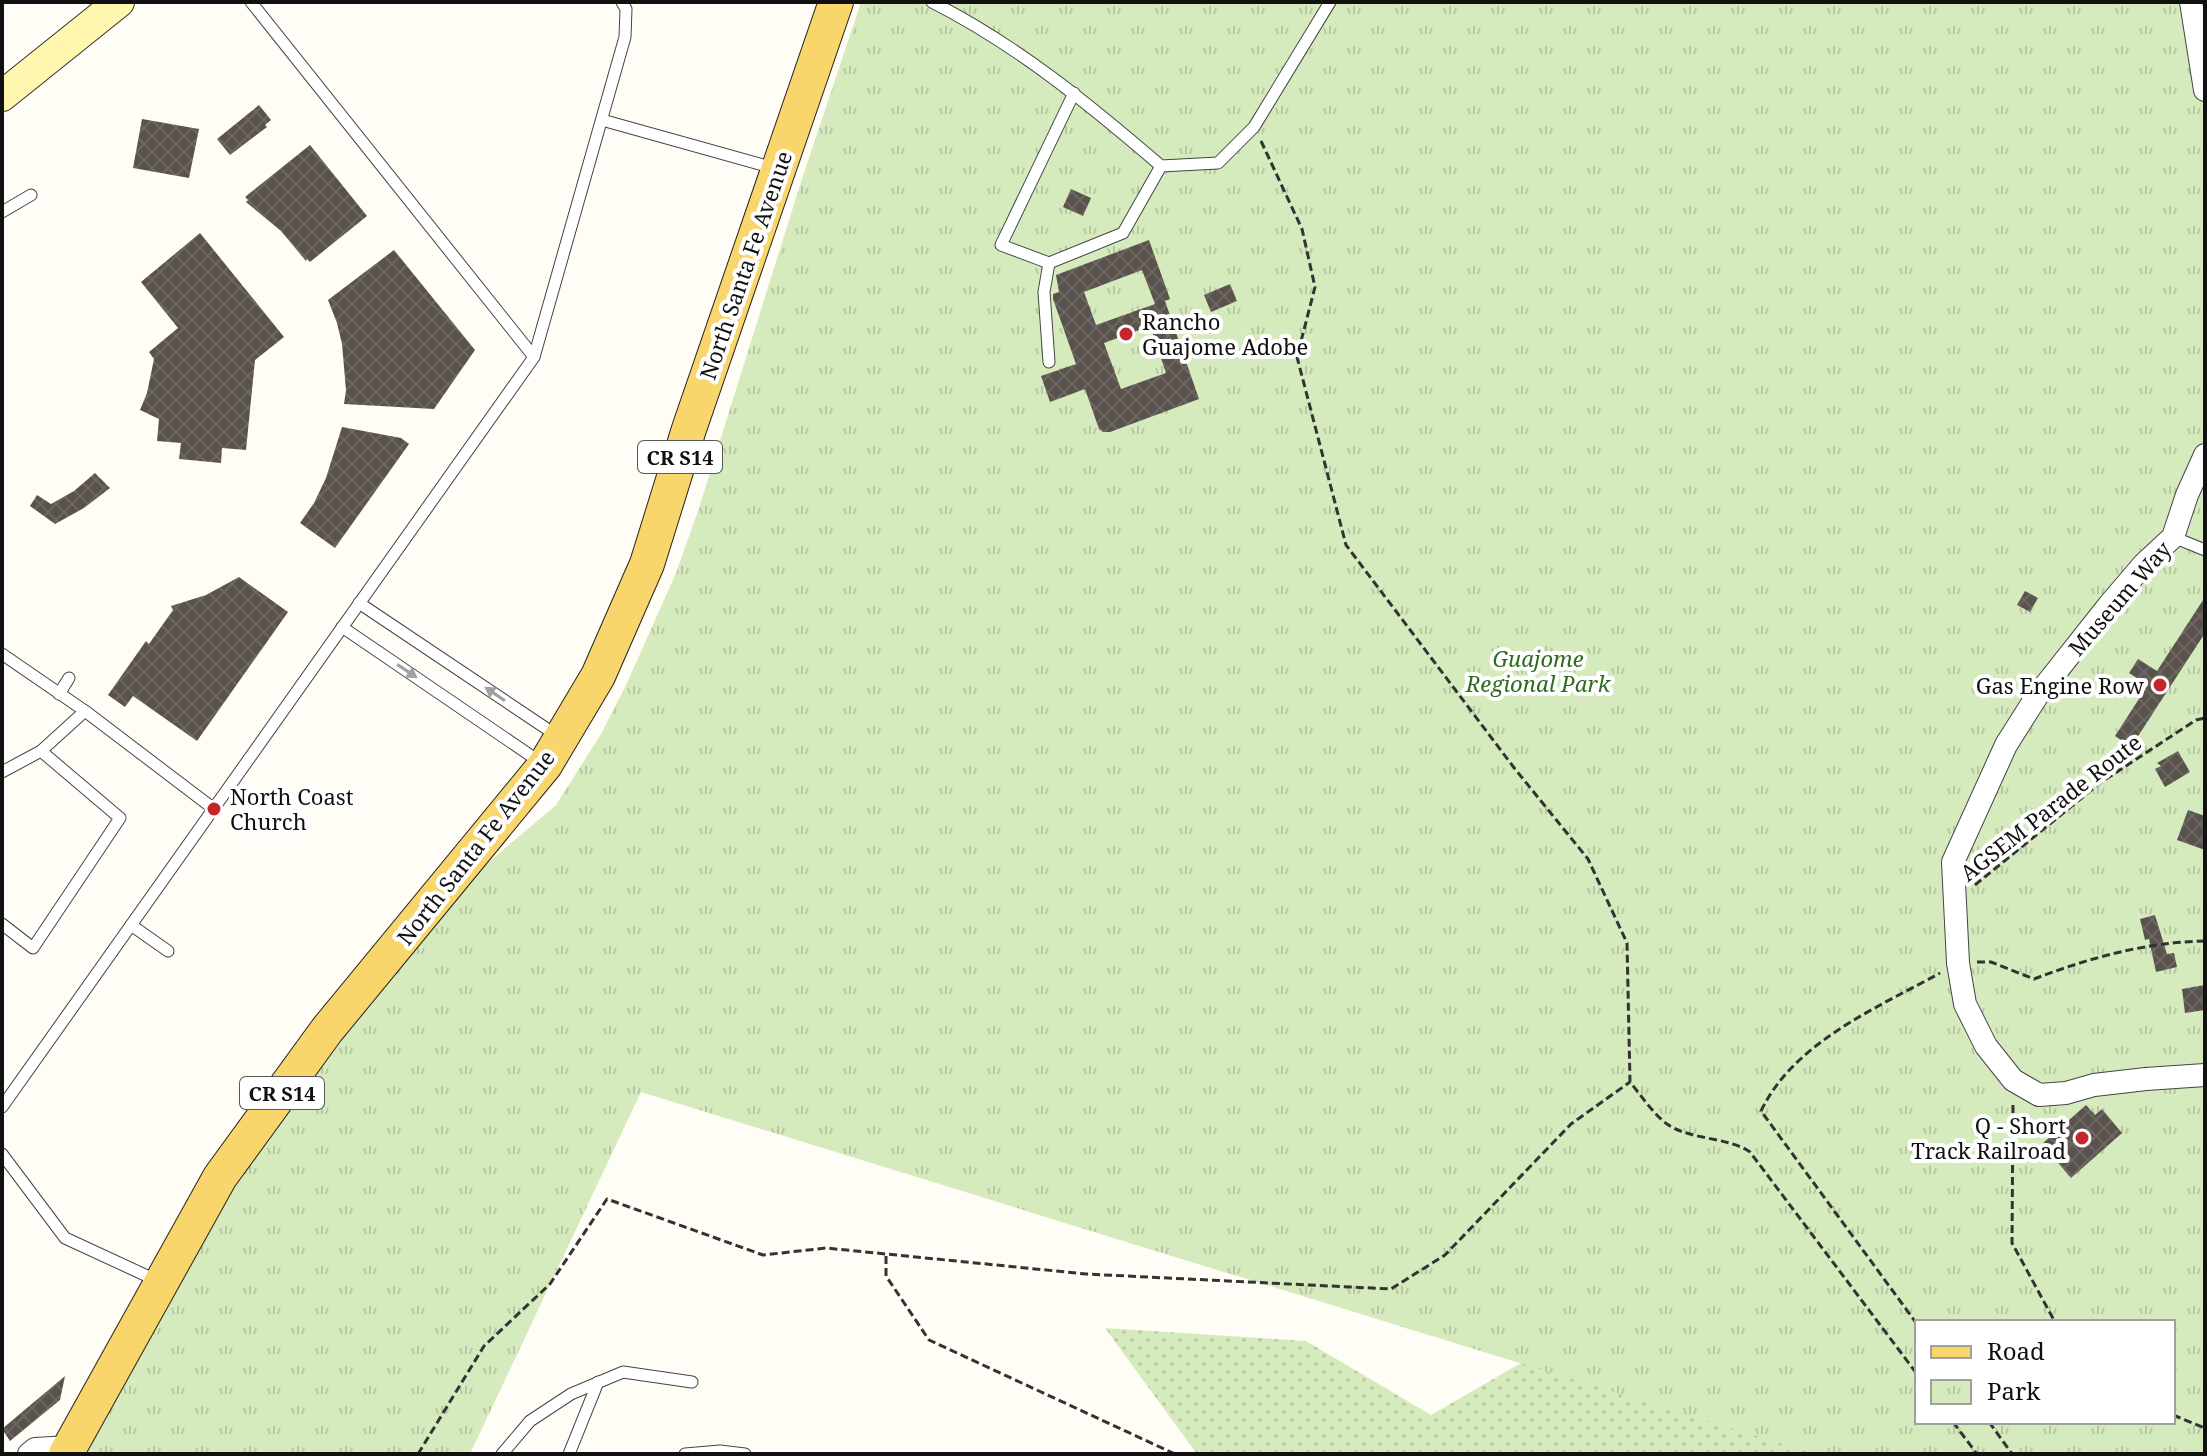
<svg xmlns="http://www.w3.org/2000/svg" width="2207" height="1456" font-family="'Noto Serif',serif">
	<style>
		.grass { fill: url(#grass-dots) }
		.park { fill: url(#park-tufts); fill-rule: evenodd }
		.building { fill: url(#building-cross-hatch); fill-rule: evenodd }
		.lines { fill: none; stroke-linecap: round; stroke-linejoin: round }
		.lane-casing { stroke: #444; stroke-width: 13 }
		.street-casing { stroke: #444; stroke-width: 24 }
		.secondary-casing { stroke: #333; stroke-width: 32 }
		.primary-casing { stroke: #222; stroke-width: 36 }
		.path { stroke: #333; stroke-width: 3; stroke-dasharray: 8 4; stroke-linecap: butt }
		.lane { stroke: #fff; stroke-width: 11 }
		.street { stroke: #fff; stroke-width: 22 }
		.secondary { stroke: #fff6b0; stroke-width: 30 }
		.primary { stroke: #f9d66b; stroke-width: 34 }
		.oneway { fill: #a0a0a0 }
		.poi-dot { fill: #c4262e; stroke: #fff; stroke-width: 3 }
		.labels { text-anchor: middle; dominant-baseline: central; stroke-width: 8; stroke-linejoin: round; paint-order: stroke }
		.shield { fill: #fff; stroke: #585858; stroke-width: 2 }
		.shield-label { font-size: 20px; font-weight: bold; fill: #111 }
		.street-label { font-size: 22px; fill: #111; stroke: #fff }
		.poi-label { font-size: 22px; fill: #111; stroke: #fff; text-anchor: start }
		.park-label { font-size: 22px; font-style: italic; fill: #2f6b1f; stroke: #fff }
	</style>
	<defs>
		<pattern id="grass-dots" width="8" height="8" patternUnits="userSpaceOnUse" patternTransform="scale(2)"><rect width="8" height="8" fill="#d5ebbd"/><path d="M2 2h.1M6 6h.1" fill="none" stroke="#b6c8a1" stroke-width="1.8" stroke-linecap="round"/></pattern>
		<pattern id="park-tufts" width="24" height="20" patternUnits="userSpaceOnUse" patternTransform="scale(2)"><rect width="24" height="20" fill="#d5ebbd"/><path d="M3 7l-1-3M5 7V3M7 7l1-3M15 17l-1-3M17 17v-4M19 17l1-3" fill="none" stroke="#b6c8a1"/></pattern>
		<pattern id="building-cross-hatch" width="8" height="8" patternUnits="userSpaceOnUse" patternTransform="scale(2)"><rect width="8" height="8" fill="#5a524d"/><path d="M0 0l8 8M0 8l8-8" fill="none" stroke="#6d6662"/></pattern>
	</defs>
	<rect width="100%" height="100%" fill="#fffdf5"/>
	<!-- grass -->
	<path class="grass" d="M1043,1041L1917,1422L1958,1454H1197L1105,1328L1306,1341L1431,1415L1578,1330L1237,1276L1020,1209Z"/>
	<!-- park -->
	<path class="park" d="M861,2H2205V1454H1815L641,1092L470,1454H67L142,1317L423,918L556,805L601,734L627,683L676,573L698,511L801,182ZM1917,1322H2173V1422H1917Z"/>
	<!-- building -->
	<g class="building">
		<path d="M259,105L271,120L265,125L267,127L230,155L217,139Z"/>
		<path d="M142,119L199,129L189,178L133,168Z"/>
		<path d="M310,145L367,216L310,262L307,259L306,261L281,231L246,202L248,200L245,197Z"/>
		<path d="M1071,189L1091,198L1083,216L1063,207Z"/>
		<path d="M200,233L284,337L255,360L246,450L222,448L221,463L179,459L181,443L157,441L159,419L140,410L147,393L154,359L149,352L178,328L141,282Z"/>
		<path d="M1149,240L1170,299L1165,301L1199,399L1110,432H1103L1099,429L1085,389L1050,402L1041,376L1076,364L1053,299V294L1059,292L1056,275ZM1142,270L1155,304L1096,325L1084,292ZM1150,326L1166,373L1121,389L1104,343Z"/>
		<path d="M394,250L475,350L434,409L344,404L346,390L342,344L337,323L328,300Z"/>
		<path d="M1230,284L1237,301L1211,312L1204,295Z"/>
		<path d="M342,427L401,438L409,444L335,548L300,523L314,503L326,478Z"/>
		<path d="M95,473L110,488L84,508L55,524L30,506L37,495L51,504L74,491Z"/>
		<path d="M239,577L288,612L197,741L133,696L125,707L108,695L146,641L149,644L173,610L171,606L206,595Z"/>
		<path d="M2025,591L2038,598L2030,612L2017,605Z"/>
		<path d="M2205,597V633L2131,747L2115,736L2148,685L2129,673L2138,659L2157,671Z"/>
		<path d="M2178,751L2190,772L2165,787L2155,769L2161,766L2157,763Z"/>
		<path d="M2188,810L2205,816V850L2177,840Z"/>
		<path d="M2155,915L2167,954L2174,953L2177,967L2156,972L2149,939L2145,940L2140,919Z"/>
		<path d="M2205,985V1010L2185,1013L2182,989Z"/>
		<path d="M2086,1105L2095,1115L2102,1109L2122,1133L2071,1178L2042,1144Z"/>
		<path d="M65,1376L60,1400L10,1441L2,1429Z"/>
	</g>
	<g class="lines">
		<defs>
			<g id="lane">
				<path d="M251,2L534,357L625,37L626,9L622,2"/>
				<path d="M932,2C1017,45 1090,105 1161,166L1218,163L1254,127L1330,2"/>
				<path d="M1074,93L1001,245L1049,263L1123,233L1161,166"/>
				<path d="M602,120L774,168"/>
				<path d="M2,212L31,195"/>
				<path d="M1049,362L1044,292L1049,263"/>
				<path d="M2173,537L2205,550"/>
				<path d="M359,603L559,737"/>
				<path d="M342,627L543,764"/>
				<path d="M2,654L85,711L214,809"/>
				<path d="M59,694L69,678"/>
				<path d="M2,772L41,751L85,711"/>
				<path d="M2,924L33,948L120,818L41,751"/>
				<path d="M131,925L168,951"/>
				<path d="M2,1107L534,357"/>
				<path d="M2,1154L65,1238L158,1281"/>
				<path d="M502,1454L530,1421L571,1394L623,1372L692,1382"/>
				<path d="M569,1454L598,1382"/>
				<path d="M685,1454L720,1451L745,1454"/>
			</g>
			<g id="street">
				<path d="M2191,2L2205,90"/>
				<path d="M2205,455L2187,495L2173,537L2144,564L2109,605L2037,696L2006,745L1953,862L1958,963L1965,1004L1986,1046L2013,1080L2039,1095L2066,1093L2094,1085L2146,1079L2205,1075"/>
				<path d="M29,1454L35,1449L70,1447"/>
			</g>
			<path id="secondary" d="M2,96L119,2"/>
			<path id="primary" d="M66,1454L220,1177L327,1030L545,765L598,676L647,564L689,429L836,2"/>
		</defs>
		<!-- lane casing -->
		<use href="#lane" class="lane-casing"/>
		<!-- street casing -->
		<use href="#street" class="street-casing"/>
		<!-- secondary casing -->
		<use href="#secondary" class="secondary-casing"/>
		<!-- primary casing -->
		<use href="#primary" class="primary-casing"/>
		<!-- path -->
		<g class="path">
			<path d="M1261,141L1302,229L1315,287L1297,357L1346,545L1515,769L1588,859L1627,943L1630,1082C1641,1095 1653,1114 1667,1124C1689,1140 1729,1137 1750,1152L1917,1374"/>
			<path d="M1975,885L2100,783L2196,720L2205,718"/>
			<path d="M1977,962H1991L2034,979C2089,958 2146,942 2205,941"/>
			<path d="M2013,1105L2012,1243L2055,1322"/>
			<path d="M886,1256V1276L929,1340L1175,1454"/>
			<path d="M1917,1324L1761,1111C1794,1042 1877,1008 1940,973"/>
			<path d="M2173,1415L2205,1428"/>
			<path d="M1953,1422L1977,1454"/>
			<path d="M1989,1422L2012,1454"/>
			<path d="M418,1454L484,1346L550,1284L607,1199L763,1255L826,1248L1086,1274L1391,1289L1445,1255L1571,1124L1630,1082"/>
		</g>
		<!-- lane -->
		<use href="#lane" class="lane"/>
		<!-- street -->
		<use href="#street" class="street"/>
		<!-- secondary -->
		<use href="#secondary" class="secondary"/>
		<!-- primary -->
		<use href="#primary" class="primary"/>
	</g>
	<!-- one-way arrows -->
	<defs><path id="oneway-solid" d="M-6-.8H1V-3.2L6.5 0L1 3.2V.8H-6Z" transform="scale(2)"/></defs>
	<g class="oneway">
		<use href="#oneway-solid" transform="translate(407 671) rotate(34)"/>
		<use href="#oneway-solid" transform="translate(495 694) rotate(-146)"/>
	</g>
	<!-- markers -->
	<g class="poi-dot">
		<circle cx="1126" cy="334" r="8"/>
		<circle cx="2160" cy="685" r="8"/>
		<circle cx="214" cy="809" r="8"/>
		<circle cx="2082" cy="1138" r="8"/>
	</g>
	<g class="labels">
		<!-- shield labels -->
		<g class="shield">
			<rect x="638" y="441" width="84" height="32" rx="6"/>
			<rect x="240" y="1077" width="84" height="32" rx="6"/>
		</g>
		<g class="shield-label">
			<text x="680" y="457">CR S14</text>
			<text x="282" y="1093">CR S14</text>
		</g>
		<!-- street labels -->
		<g class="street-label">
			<text transform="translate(745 265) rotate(-71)">North Santa Fe Avenue</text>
			<text transform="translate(2119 598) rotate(-49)">Museum Way</text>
			<text transform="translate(2050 807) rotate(-38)">AGSEM Parade Route</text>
			<text transform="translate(475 847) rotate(-52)">North Santa Fe Avenue</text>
		</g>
		<!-- poi labels -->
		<g class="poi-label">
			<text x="1142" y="321">Rancho<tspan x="1142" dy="25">Guajome Adobe</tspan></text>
			<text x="2144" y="685" text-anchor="end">Gas Engine Row</text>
			<text x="230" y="796">North Coast<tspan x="230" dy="25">Church</tspan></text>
			<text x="2066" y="1125" text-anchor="end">Q - Short<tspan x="2066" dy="25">Track Railroad</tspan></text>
		</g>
		<!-- park labels -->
		<g class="park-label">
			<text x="1538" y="658">Guajome<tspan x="1538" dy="25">Regional Park</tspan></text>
		</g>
	</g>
	<!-- border -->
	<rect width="2207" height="1456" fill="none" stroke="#111111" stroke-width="8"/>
	<!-- legend -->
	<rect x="1915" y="1320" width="260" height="104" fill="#ffffff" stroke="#a0a0a0" stroke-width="2"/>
	<rect x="1931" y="1346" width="40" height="12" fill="#f9d66b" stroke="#a0a0a0" stroke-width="2"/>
	<text x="1987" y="1360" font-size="24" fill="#111111">Road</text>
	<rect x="1931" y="1380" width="40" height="24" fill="url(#park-tufts)" stroke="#a0a0a0" stroke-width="2"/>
	<text x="1987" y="1400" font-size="24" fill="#111111">Park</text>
</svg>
